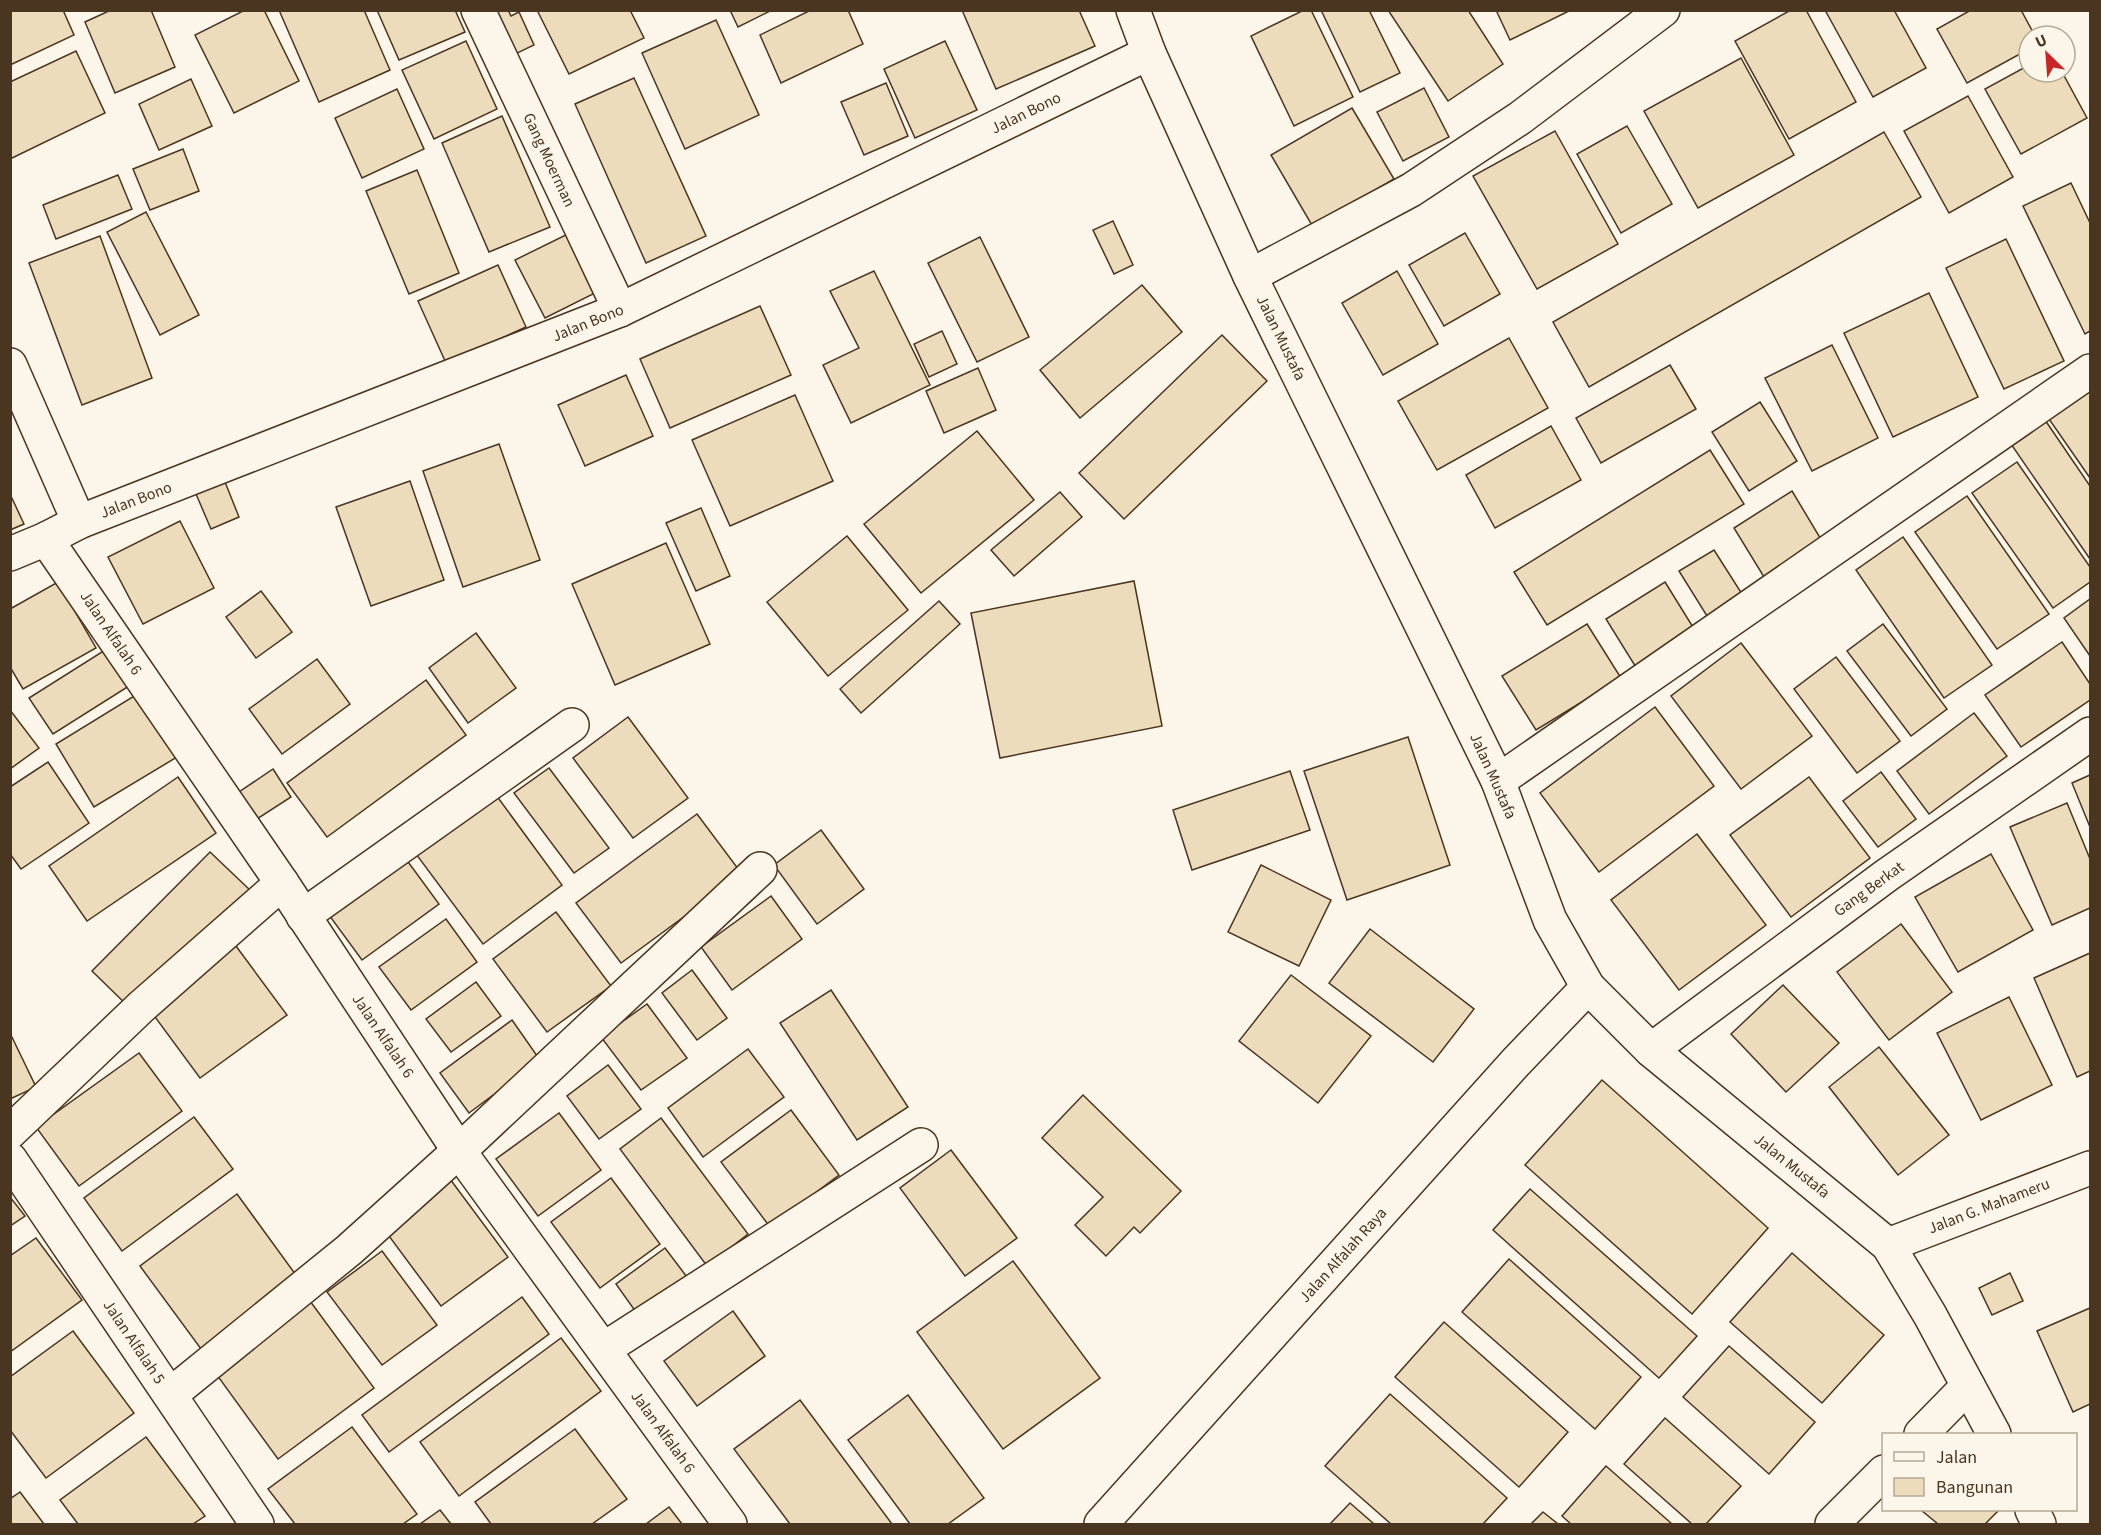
<svg xmlns="http://www.w3.org/2000/svg" width="2101" height="1535" font-family="'Source Sans 3',sans-serif">
	<style>
		.building { fill: #ecdcbc; stroke: #4a3520; stroke-width: 1.5 }
		.lines { fill: none; stroke-linecap: round; stroke-linejoin: round }
		.minor-casing { stroke: #4a3520; stroke-width: 36 }
		.minor { stroke: #fbf6e9; stroke-width: 33 }
		.labels { text-anchor: middle; dominant-baseline: central; stroke-width: 4.5; stroke-linejoin: round; paint-order: stroke }
		.street-label { font-size: 16px; fill: #4a3520; stroke: #fbf6e9 }
	</style>
	<rect width="100%" height="100%" fill="#fbf6e9"/>
	<!-- building -->
	<g class="building">
		<path d="M10,10H63L74,35L10,65Z"/>
		<path d="M111,10H151L175,67L115,93L85,22Z"/>
		<path d="M245,10H264L299,81L234,113L195,35Z"/>
		<path d="M279,10H364L390,70L319,102Z"/>
		<path d="M377,10H455L465,32L399,60Z"/>
		<path d="M486,10H508L511,16L519,12L534,45L507,58Z"/>
		<path d="M537,10H630L644,38L569,74Z"/>
		<path d="M730,10H772L738,27Z"/>
		<path d="M811,10H848L863,44L781,83L760,35Z"/>
		<path d="M962,10H1079L1095,46L996,89Z"/>
		<path d="M1304,10H1311L1353,97L1294,126L1251,36Z"/>
		<path d="M1321,10H1369L1400,73L1360,92Z"/>
		<path d="M1388,10H1468L1503,64L1448,101Z"/>
		<path d="M1496,10H1569V11L1510,40Z"/>
		<path d="M1791,10H1806L1856,102L1789,139L1735,41Z"/>
		<path d="M1825,10H1894L1926,68L1873,97Z"/>
		<path d="M1971,10H2021L2035,36H2029V49L1967,83L1937,29Z"/>
		<path d="M716,20L759,115L685,149L642,53Z"/>
		<path d="M466,41L497,109L434,139L402,70Z"/>
		<path d="M945,41L977,110L915,138L884,69Z"/>
		<path d="M76,51L105,113L10,159V82Z"/>
		<path d="M1741,58L1794,155L1698,208L1644,111Z"/>
		<path d="M2029,65V72H2062L2087,118L2021,154L1985,89Z"/>
		<path d="M634,78L706,236L646,263L575,104Z"/>
		<path d="M191,79L212,126L159,150L139,104Z"/>
		<path d="M886,83L908,136L864,155L841,102Z"/>
		<path d="M1424,88L1449,137L1403,161L1377,112Z"/>
		<path d="M397,89L424,149L362,178L335,118Z"/>
		<path d="M1968,96L2013,177L1949,213L1904,131Z"/>
		<path d="M1352,108L1394,179L1313,227L1271,155Z"/>
		<path d="M502,116L550,227L489,252L442,143Z"/>
		<path d="M1627,126L1672,204L1621,233L1577,154Z"/>
		<path d="M1555,131L1618,244L1537,289L1473,176Z"/>
		<path d="M1884,132L1921,197L1589,387L1553,322Z"/>
		<path d="M183,149L199,191L150,210L133,169Z"/>
		<path d="M417,170L459,273L409,294L366,191Z"/>
		<path d="M118,175L132,209L56,239L43,205Z"/>
		<path d="M2071,183L2090,223V331L2085,334L2023,206Z"/>
		<path d="M146,212L199,315L160,335L107,232Z"/>
		<path d="M1113,221L1133,265L1114,274L1093,230Z"/>
		<path d="M578,229L607,287L545,318L515,260Z"/>
		<path d="M1465,233L1500,294L1444,326L1409,265Z"/>
		<path d="M100,236L152,378L82,405L29,263Z"/>
		<path d="M980,237L1029,337L977,362L928,263Z"/>
		<path d="M2006,239L2064,361L2004,389L1946,268Z"/>
		<path d="M498,265L526,327L446,363L418,301Z"/>
		<path d="M874,271L930,385L851,423L823,365L859,348L830,291Z"/>
		<path d="M1397,271L1438,344L1383,375L1342,303Z"/>
		<path d="M1142,285L1182,332L1080,418L1040,370Z"/>
		<path d="M1929,293L1978,397L1893,437L1844,333Z"/>
		<path d="M760,306L791,375L670,428L640,359Z"/>
		<path d="M942,331L957,364L929,377L914,344Z"/>
		<path d="M1222,335L1267,381L1124,519L1079,473Z"/>
		<path d="M1509,338L1548,408L1437,470L1398,401Z"/>
		<path d="M1832,345L1878,438L1812,471L1765,378Z"/>
		<path d="M1670,365L1696,409L1601,463L1576,418Z"/>
		<path d="M978,368L996,410L944,433L926,391Z"/>
		<path d="M626,375L653,436L585,466L558,405Z"/>
		<path d="M2090,390V478L2049,419Z"/>
		<path d="M795,395L833,481L730,526L692,440Z"/>
		<path d="M1760,402L1797,461L1749,491L1712,432Z"/>
		<path d="M2045,420L2090,486V559L2011,444Z"/>
		<path d="M1551,426L1581,480L1495,528L1466,475Z"/>
		<path d="M977,431L1034,500L921,593L864,524Z"/>
		<path d="M499,444L540,560L463,587L423,471Z"/>
		<path d="M1710,450L1744,504L1547,625L1514,572Z"/>
		<path d="M2017,462L2090,567V582L2053,608L1972,493Z"/>
		<path d="M410,481L444,580L371,606L336,507Z"/>
		<path d="M225,482L239,517L211,529L196,494Z"/>
		<path d="M1792,491L1822,541L1764,577L1734,528Z"/>
		<path d="M1060,492L1082,517L1014,576L991,550Z"/>
		<path d="M10,494L24,524L10,530Z"/>
		<path d="M1967,496L2049,614L1997,649L1915,532Z"/>
		<path d="M701,508L730,576L696,591L666,523Z"/>
		<path d="M180,521L214,588L143,624L108,557Z"/>
		<path d="M847,536L908,610L828,676L767,602Z"/>
		<path d="M1903,537L1992,665L1944,698L1856,570Z"/>
		<path d="M666,543L710,644L615,685L572,584Z"/>
		<path d="M1714,550L1742,594L1707,616L1679,571Z"/>
		<path d="M1134,581L1162,726L1000,758L971,613Z"/>
		<path d="M58,582L96,648L23,689L10,667V609Z"/>
		<path d="M1665,582L1696,632L1637,669L1606,619Z"/>
		<path d="M261,591L292,632L256,658L226,617Z"/>
		<path d="M2090,599V656L2064,618Z"/>
		<path d="M939,601L960,624L861,713L840,689Z"/>
		<path d="M1587,624L1621,678L1536,730L1502,676Z"/>
		<path d="M1883,624L1947,709L1911,736L1847,651Z"/>
		<path d="M476,633L516,688L468,723L429,668Z"/>
		<path d="M2062,642L2090,684V700L2021,747L1985,695Z"/>
		<path d="M1741,643L1812,736L1741,789L1671,696Z"/>
		<path d="M105,650L129,686L53,734L29,698Z"/>
		<path d="M1836,657L1900,741L1857,773L1794,689Z"/>
		<path d="M317,659L350,704L282,754L249,709Z"/>
		<path d="M426,680L466,735L327,837L287,783Z"/>
		<path d="M139,693L177,757L94,807L56,744Z"/>
		<path d="M1655,707L1714,786L1599,872L1540,793Z"/>
		<path d="M10,710L39,748L10,769Z"/>
		<path d="M1974,713L2007,756L1929,814L1897,771Z"/>
		<path d="M628,717L688,798L633,838L573,758Z"/>
		<path d="M1408,737L1450,865L1347,900L1304,771Z"/>
		<path d="M48,762L89,823L21,869L10,854V787Z"/>
		<path d="M549,768L609,848L574,873L514,793Z"/>
		<path d="M273,769L291,797L257,819L239,792Z"/>
		<path d="M1290,771L1310,830L1192,870L1173,810Z"/>
		<path d="M1881,772L1916,819L1878,847L1843,801Z"/>
		<path d="M2090,775V827L2072,783Z"/>
		<path d="M178,777L216,833L87,921L49,866Z"/>
		<path d="M1809,777L1870,858L1791,917L1730,835Z"/>
		<path d="M496,795L562,885L483,944L416,854Z"/>
		<path d="M2067,803L2090,859V908L2052,925L2010,827Z"/>
		<path d="M697,814L742,874L621,963L576,903Z"/>
		<path d="M821,830L864,889L817,924L774,865Z"/>
		<path d="M1697,834L1766,925L1679,990L1611,900Z"/>
		<path d="M210,852L252,892L133,1011L92,971Z"/>
		<path d="M1991,854L2033,930L1958,972L1915,897Z"/>
		<path d="M403,855L439,904L362,960L326,911Z"/>
		<path d="M1261,865L1331,900L1299,966L1228,932Z"/>
		<path d="M771,896L802,939L732,990L701,947Z"/>
		<path d="M556,912L611,986L547,1032L493,959Z"/>
		<path d="M446,919L477,962L411,1010L379,967Z"/>
		<path d="M1901,924L1952,992L1889,1040L1837,972Z"/>
		<path d="M1370,929L1474,1009L1433,1062L1329,983Z"/>
		<path d="M233,942L287,1015L200,1078L147,1006Z"/>
		<path d="M2090,953V1071L2077,1077L2034,978Z"/>
		<path d="M692,970L727,1018L697,1040L662,993Z"/>
		<path d="M1291,975L1371,1036L1318,1103L1239,1041Z"/>
		<path d="M476,982L501,1016L451,1052L426,1019Z"/>
		<path d="M1783,985L1839,1043L1786,1092L1731,1034Z"/>
		<path d="M831,990L908,1107L857,1140L780,1023Z"/>
		<path d="M2009,997L2052,1085L1981,1120L1937,1033Z"/>
		<path d="M647,1004L687,1058L641,1090L601,1037Z"/>
		<path d="M512,1020L540,1060L469,1113L440,1073Z"/>
		<path d="M10,1033L36,1087L10,1099Z"/>
		<path d="M1879,1047L1949,1135L1898,1175L1829,1087Z"/>
		<path d="M748,1049L784,1097L703,1157L668,1108Z"/>
		<path d="M139,1053L182,1111L79,1186L36,1127Z"/>
		<path d="M608,1065L641,1109L599,1139L567,1096Z"/>
		<path d="M1602,1080L1768,1228L1692,1314L1525,1165Z"/>
		<path d="M1083,1095L1181,1191L1140,1233L1134,1227L1106,1256L1075,1225L1103,1197L1042,1138Z"/>
		<path d="M791,1110L839,1175L770,1227L721,1162Z"/>
		<path d="M559,1113L601,1170L538,1216L496,1159Z"/>
		<path d="M194,1117L233,1169L122,1251L84,1198Z"/>
		<path d="M661,1118L748,1234L707,1266L620,1149Z"/>
		<path d="M951,1150L1017,1238L965,1276L900,1188Z"/>
		<path d="M611,1178L660,1244L600,1288L551,1222Z"/>
		<path d="M450,1179L508,1257L441,1306L383,1228Z"/>
		<path d="M1530,1189L1697,1336L1659,1378L1493,1230Z"/>
		<path d="M237,1194L301,1282L204,1353L140,1266Z"/>
		<path d="M10,1197L25,1216L10,1226Z"/>
		<path d="M36,1238L82,1300L10,1352V1256Z"/>
		<path d="M665,1248L693,1285L643,1322L616,1284Z"/>
		<path d="M382,1251L437,1325L382,1365L327,1292Z"/>
		<path d="M1792,1253L1884,1335L1822,1403L1730,1322Z"/>
		<path d="M1509,1259L1641,1377L1595,1429L1462,1312Z"/>
		<path d="M1013,1261L1100,1378L1003,1449L917,1332Z"/>
		<path d="M2010,1273L2023,1301L1992,1315L1979,1288Z"/>
		<path d="M522,1297L549,1334L389,1452L362,1415Z"/>
		<path d="M310,1301L374,1388L278,1459L214,1371Z"/>
		<path d="M2090,1308V1404L2073,1412L2037,1331Z"/>
		<path d="M733,1311L765,1356L697,1406L664,1361Z"/>
		<path d="M1444,1322L1568,1432L1519,1487L1395,1377Z"/>
		<path d="M73,1331L134,1413L46,1478L10,1430V1377Z"/>
		<path d="M561,1338L601,1391L459,1496L420,1442Z"/>
		<path d="M1729,1346L1815,1422L1769,1474L1683,1397Z"/>
		<path d="M1390,1394L1507,1498L1483,1524H1391L1325,1466Z"/>
		<path d="M908,1395L984,1498L948,1524H910L848,1440Z"/>
		<path d="M800,1400L892,1524H790L734,1449Z"/>
		<path d="M1665,1418L1741,1486L1706,1524H1692L1624,1464Z"/>
		<path d="M352,1427L417,1514L403,1524H295L268,1489Z"/>
		<path d="M575,1429L627,1499L592,1524H491L475,1502Z"/>
		<path d="M146,1437L205,1516L193,1524H78L60,1500Z"/>
		<path d="M1606,1466L1672,1524H1571L1562,1516Z"/>
		<path d="M20,1492L44,1524H10V1499Z"/>
		<path d="M1350,1503L1374,1524H1330Z"/>
		<path d="M669,1507L682,1524H646Z"/>
		<path d="M440,1510L451,1524H420Z"/>
		<path d="M1921,1510H1999L1985,1524H1938Z"/>
		<path d="M1543,1512L1558,1524H1531Z"/>
	</g>
	<g class="lines">
		<defs>
			<g id="minor">
				<path d="M478,10L620,310"/>
				<path d="M1133,10L1149,53L1250,276L1498,781L1550,920L1588,987L1651,1050L1888,1245L1930,1315L1994,1434"/>
				<path d="M1250,276L1411,190L1520,118L1663,10"/>
				<path d="M10,365L79,522"/>
				<path d="M46,539L282,883L459,1151L730,1524"/>
				<path d="M10,554L46,539L79,522L620,310L1149,53"/>
				<path d="M1498,781L2090,371"/>
				<path d="M303,916L572,725"/>
				<path d="M1651,1050L1887,875L2090,734"/>
				<path d="M10,1132L141,1007L282,883"/>
				<path d="M10,1159L257,1524"/>
				<path d="M1888,1245L2090,1168"/>
				<path d="M604,1349L921,1145"/>
				<path d="M170,1395L349,1250L459,1151L760,869"/>
				<path d="M1921,1434L1968,1386"/>
				<path d="M2032,1510L2039,1524"/>
				<path d="M1101,1524L1516,1062L1588,987"/>
				<path d="M1832,1524L1884,1472"/>
			</g>
		</defs>
		<!-- minor casing -->
		<use href="#minor" class="minor-casing"/>
		<!-- minor -->
		<use href="#minor" class="minor"/>
	</g>
	<g class="labels">
		<!-- street labels -->
		<g class="street-label">
			<text transform="translate(1026 113) rotate(-26)">Jalan Bono</text>
			<text transform="translate(549 160) rotate(65)">Gang Moerman</text>
			<text transform="translate(588 323) rotate(-22)">Jalan Bono</text>
			<text transform="translate(1281 338) rotate(64)">Jalan Mustafa</text>
			<text transform="translate(136 500) rotate(-21)">Jalan Bono</text>
			<text transform="translate(111 633) rotate(56)">Jalan Alfalah 6</text>
			<text transform="translate(1493 776) rotate(66)">Jalan Mustafa</text>
			<text transform="translate(1869 889) rotate(-36)">Gang Berkat</text>
			<text transform="translate(383 1036) rotate(56)">Jalan Alfalah 6</text>
			<text transform="translate(1792 1166) rotate(39)">Jalan Mustafa</text>
			<text transform="translate(1989 1206) rotate(-21)">Jalan G. Mahameru</text>
			<text transform="translate(1343 1255) rotate(-48)">Jalan Alfalah Raya</text>
			<text transform="translate(134 1342) rotate(56)">Jalan Alfalah 5</text>
			<text transform="translate(663 1432) rotate(54)">Jalan Alfalah 6</text>
		</g>
	</g>
	<!-- border -->
	<rect width="2101" height="1535" fill="none" stroke="#4a3520" stroke-width="24"/>
	<!-- legend -->
	<rect x="1882" y="1433" width="195" height="78" fill="#fbf6e9" stroke="#b4a999" stroke-width="1.5"/>
	<rect x="1894" y="1452" width="30" height="9" fill="#fbf6e9" stroke="#b4a999" stroke-width="1.5"/>
	<text x="1936" y="1463" font-size="18" fill="#4a3520">Jalan</text>
	<rect x="1894" y="1478" width="30" height="18" fill="#ecdcbc" stroke="#b4a999" stroke-width="1.5"/>
	<text x="1936" y="1493" font-size="18" fill="#4a3520">Bangunan</text>
	<!-- north arrow -->
	<g transform="translate(2047 54) rotate(335)"><circle r="28" fill="#fbf6e9" stroke="#b4a999" stroke-width="1.5"/>
	<path d="M0-4.5L10 22L0 15L-10 22Z" fill="#c62828"/>
	<text y="-9" font-size="16" font-weight="bold" text-anchor="middle" fill="#4a3520">U</text>
	</g>
</svg>
